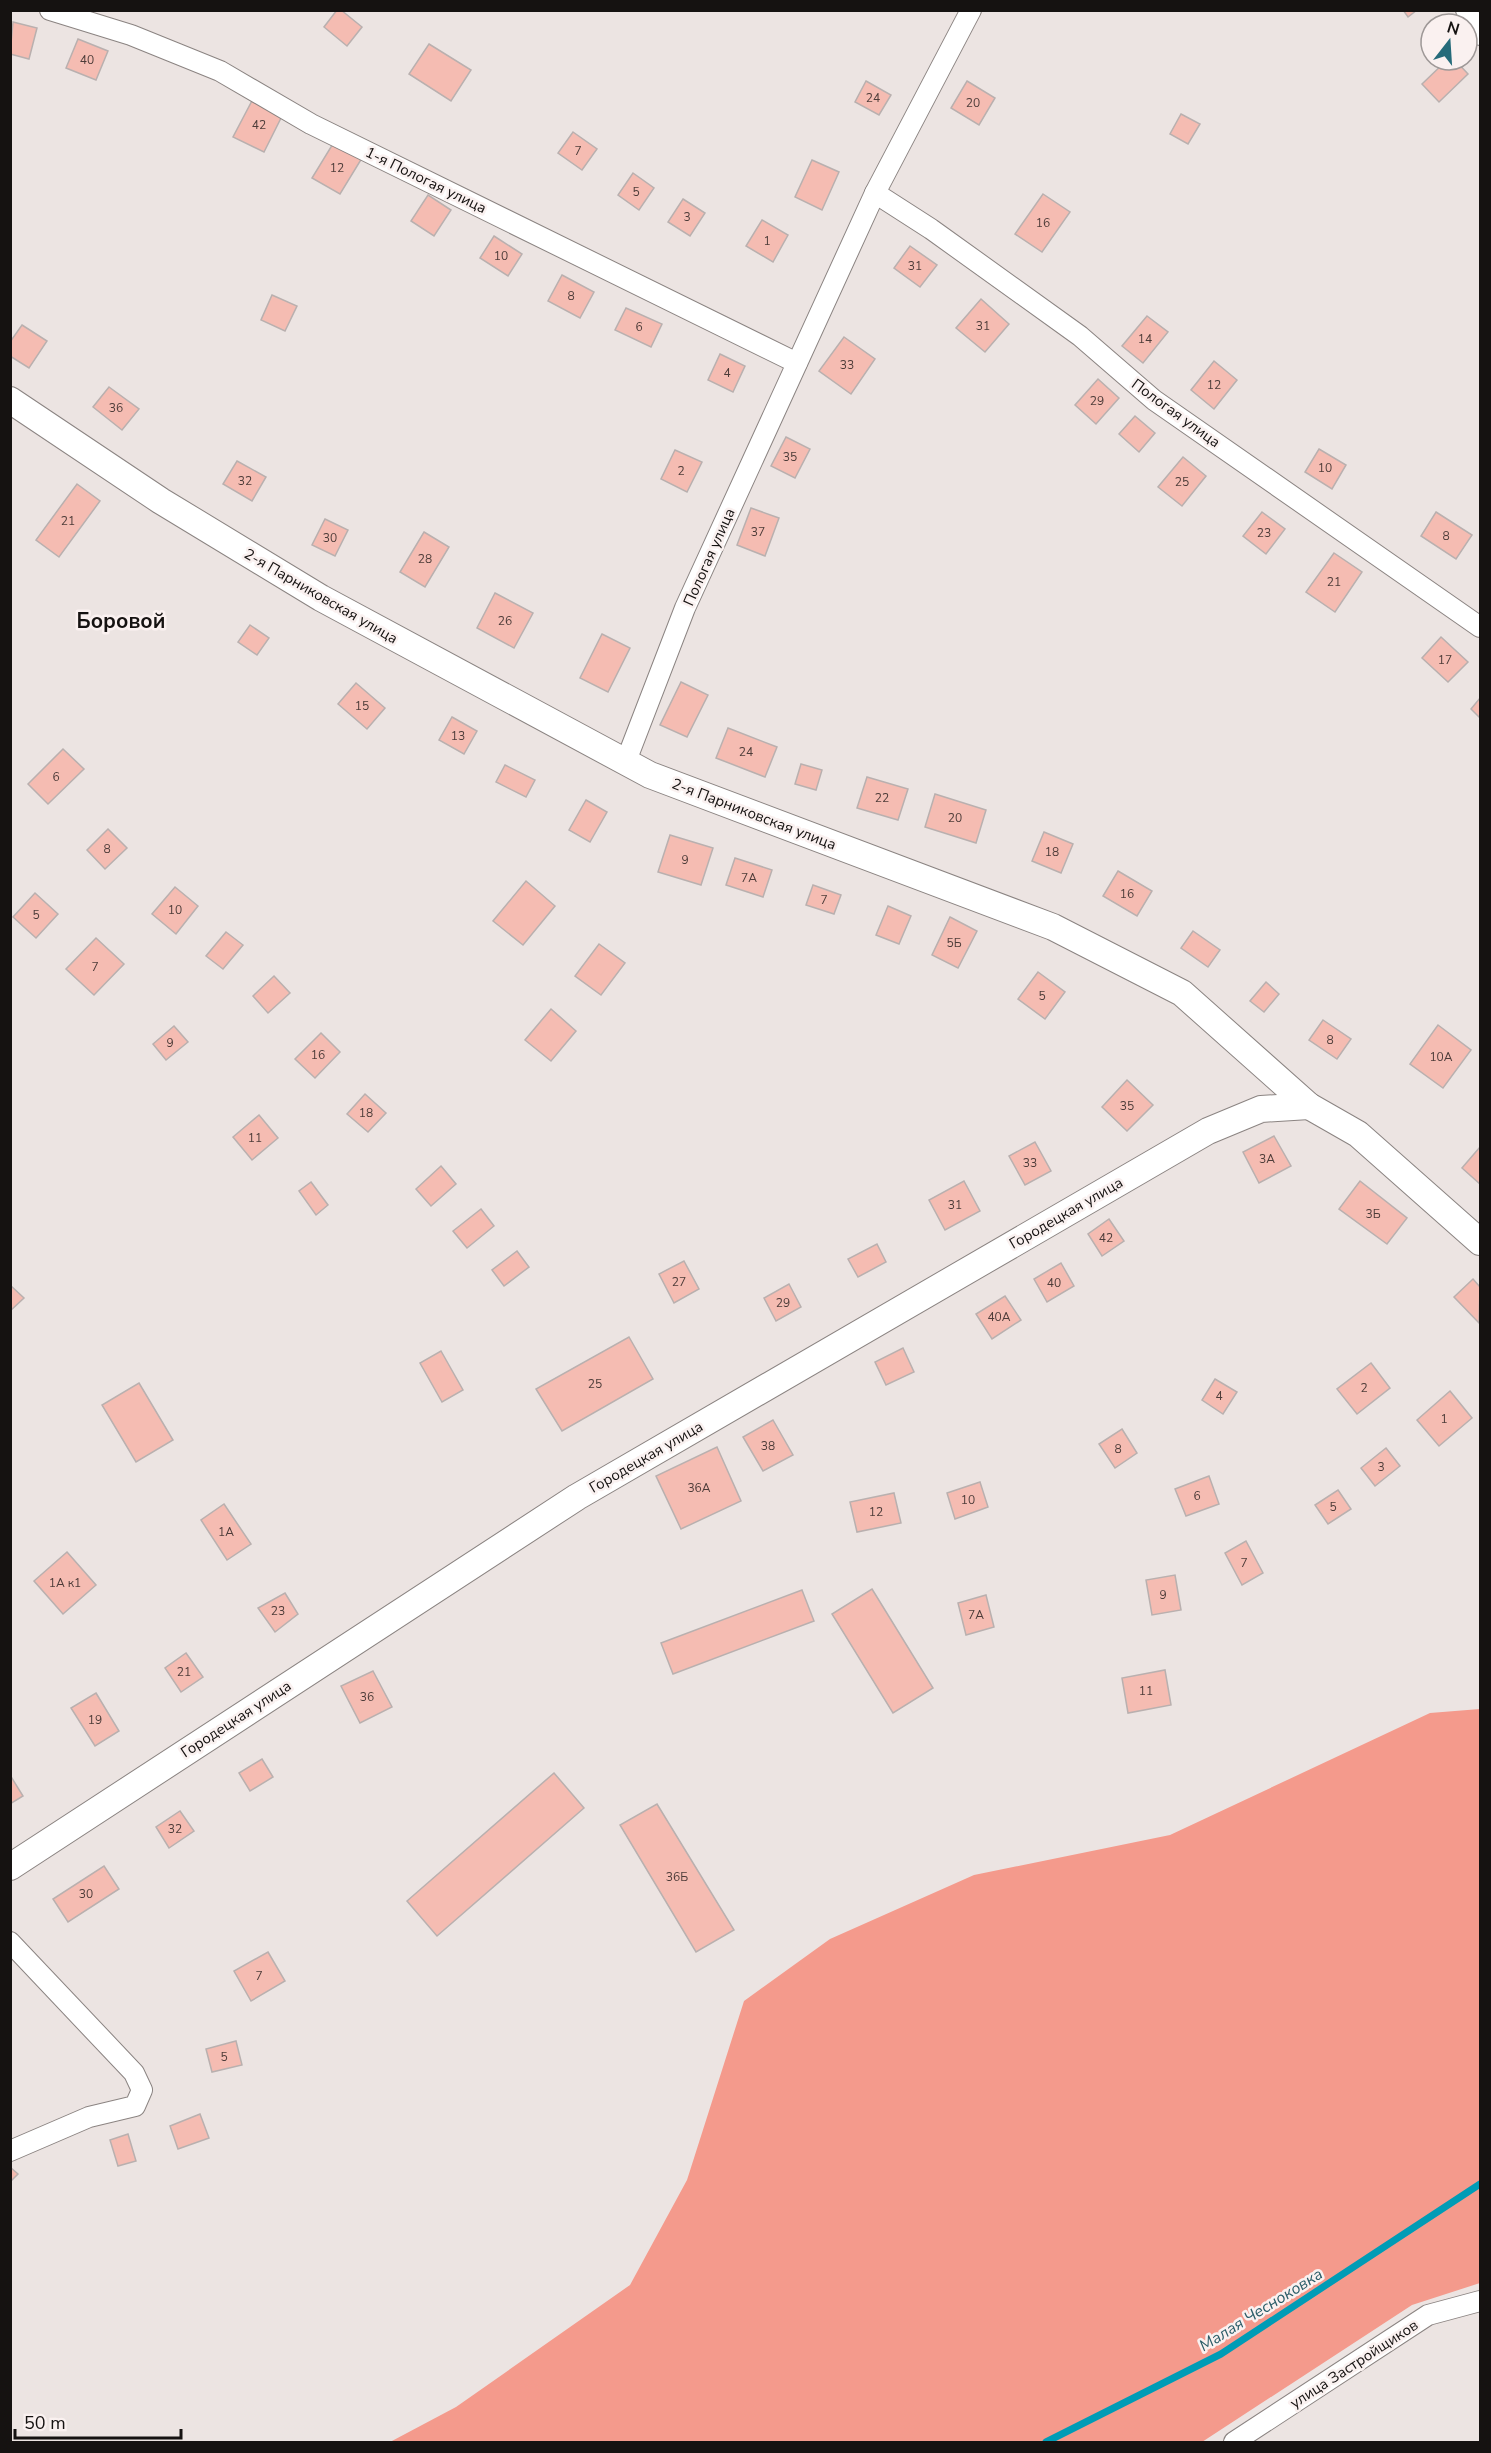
<svg xmlns="http://www.w3.org/2000/svg" width="1491" height="2453" font-family="'Nunito Sans',sans-serif">
	<style>
		.green { fill: #f49a8c }
		.lines { fill: none; stroke-linecap: round; stroke-linejoin: round }
		.stream { stroke: #009cb6; stroke-width: 7 }
		.building { fill: #f5bcb2; stroke: #b9b0af; stroke-width: 1.5 }
		.minor-casing { stroke: #8b8482; stroke-width: 22 }
		.tertiary-casing { stroke: #8b8482; stroke-width: 28 }
		.minor { stroke: #fff; stroke-width: 20 }
		.tertiary { stroke: #fff; stroke-width: 26 }
		.labels { text-anchor: middle; dominant-baseline: central; stroke-width: 5; stroke-linejoin: round; paint-order: stroke }
		.number-label { font-size: 12px; fill: #4d3c39 }
		.street-label { font-size: 15px; fill: #151211; stroke: #faf1f0 }
		.water-label { font-size: 16px; font-style: italic; fill: #295c67; stroke: #faf1f0 }
		.district-label { font-size: 21px; font-weight: bold; fill: #151211; stroke: #faf1f0 }
	</style>
	<rect width="100%" height="100%" fill="#ece4e2"/>
	<!-- green -->
	<path class="green" d="M1480,1709V2283L1412,2305L1202,2442H390L456,2407L630,2285L687,2180L744,2001L830,1939L974,1875L1170,1835L1430,1713Z"/>
	<g class="lines">
		<!-- stream -->
		<path class="stream" d="M1046,2442L1221,2354L1480,2184"/>
	</g>
	<!-- building -->
	<g class="building">
		<path d="M337,10H341L362,27L347,46L324,27Z"/>
		<path d="M1403,10H1417L1408,17Z"/>
		<path d="M13,22L37,28L29,59L10,54Z"/>
		<path d="M78,39L108,51L96,80L66,68Z"/>
		<path d="M429,44L471,70L451,101L409,74Z"/>
		<path d="M1447,60H1455L1468,74L1439,102L1422,84Z"/>
		<path d="M866,81L891,95L879,115L855,102Z"/>
		<path d="M967,81L995,98L979,125L951,108Z"/>
		<path d="M254,97L284,112L264,152L233,137Z"/>
		<path d="M1181,114L1200,124L1188,144L1170,134Z"/>
		<path d="M573,132L597,149L582,170L558,153Z"/>
		<path d="M334,142L362,158L340,194L312,178Z"/>
		<path d="M812,160L839,172L822,210L795,197Z"/>
		<path d="M633,173L654,188L639,210L618,195Z"/>
		<path d="M1043,194L1070,212L1042,252L1015,234Z"/>
		<path d="M428,195L451,210L434,236L411,221Z"/>
		<path d="M683,199L705,213L690,236L668,222Z"/>
		<path d="M762,220L788,235L773,262L746,246Z"/>
		<path d="M494,236L522,254L508,276L480,258Z"/>
		<path d="M910,246L937,265L920,287L894,268Z"/>
		<path d="M562,275L594,292L580,318L548,301Z"/>
		<path d="M272,295L297,306L285,331L261,320Z"/>
		<path d="M981,299L1009,324L985,352L956,328Z"/>
		<path d="M626,308L662,324L651,347L615,330Z"/>
		<path d="M1147,316L1168,332L1143,363L1122,346Z"/>
		<path d="M22,325L47,341L29,368L10,356V342Z"/>
		<path d="M844,337L875,359L851,394L819,371Z"/>
		<path d="M720,354L745,366L733,392L708,380Z"/>
		<path d="M1214,361L1237,380L1214,409L1191,390Z"/>
		<path d="M1098,379L1119,398L1096,424L1075,405Z"/>
		<path d="M109,387L139,409L122,430L93,407Z"/>
		<path d="M1135,416L1155,433L1139,452L1119,434Z"/>
		<path d="M786,437L810,449L795,478L771,466Z"/>
		<path d="M1319,449L1346,465L1332,489L1305,472Z"/>
		<path d="M675,450L702,462L687,492L661,479Z"/>
		<path d="M1183,457L1206,476L1182,506L1158,487Z"/>
		<path d="M237,461L266,477L252,501L223,484Z"/>
		<path d="M77,484L100,501L59,557L36,540Z"/>
		<path d="M751,508L779,518L765,556L737,545Z"/>
		<path d="M1262,512L1285,529L1266,554L1243,536Z"/>
		<path d="M1436,512L1472,535L1456,559L1421,536Z"/>
		<path d="M325,519L348,530L335,556L312,545Z"/>
		<path d="M424,532L449,547L425,587L400,572Z"/>
		<path d="M1334,553L1362,572L1335,612L1306,592Z"/>
		<path d="M495,593L533,613L514,648L477,628Z"/>
		<path d="M250,625L269,638L257,655L238,642Z"/>
		<path d="M602,634L630,648L608,692L580,678Z"/>
		<path d="M1441,637L1468,662L1448,682L1422,658Z"/>
		<path d="M681,682L708,695L687,737L660,725Z"/>
		<path d="M356,683L385,708L367,729L338,704Z"/>
		<path d="M1480,698V718L1471,709Z"/>
		<path d="M452,717L477,731L464,754L439,740Z"/>
		<path d="M728,728L777,747L765,777L716,758Z"/>
		<path d="M63,749L84,769L48,804L28,784Z"/>
		<path d="M801,764L822,770L816,790L795,784Z"/>
		<path d="M505,765L535,780L526,797L496,782Z"/>
		<path d="M867,777L908,789L898,820L857,808Z"/>
		<path d="M935,794L986,810L976,843L925,827Z"/>
		<path d="M586,800L607,812L590,842L569,830Z"/>
		<path d="M108,829L127,848L105,869L87,850Z"/>
		<path d="M1044,832L1073,844L1061,873L1032,861Z"/>
		<path d="M670,835L713,848L701,885L658,872Z"/>
		<path d="M735,858L772,870L763,897L726,885Z"/>
		<path d="M1118,871L1152,891L1137,916L1103,896Z"/>
		<path d="M526,881L555,906L523,945L493,921Z"/>
		<path d="M813,885L841,895L834,914L806,905Z"/>
		<path d="M175,887L198,906L176,934L152,914Z"/>
		<path d="M35,893L58,914L36,938L13,917Z"/>
		<path d="M888,906L911,916L899,944L876,935Z"/>
		<path d="M950,917L977,931L958,968L932,955Z"/>
		<path d="M1193,931L1220,950L1208,967L1181,948Z"/>
		<path d="M226,932L243,945L223,969L206,956Z"/>
		<path d="M96,938L124,964L94,995L66,969Z"/>
		<path d="M599,944L625,963L601,995L575,976Z"/>
		<path d="M1038,972L1065,992L1045,1019L1018,999Z"/>
		<path d="M274,976L290,993L268,1013L253,996Z"/>
		<path d="M1266,982L1279,994L1264,1012L1250,1001Z"/>
		<path d="M551,1009L576,1031L551,1061L525,1040Z"/>
		<path d="M1323,1020L1351,1039L1337,1059L1309,1040Z"/>
		<path d="M1438,1025L1471,1050L1443,1088L1410,1064Z"/>
		<path d="M174,1026L188,1042L166,1060L153,1044Z"/>
		<path d="M321,1033L340,1052L315,1078L295,1059Z"/>
		<path d="M1127,1080L1153,1105L1127,1131L1102,1107Z"/>
		<path d="M365,1094L386,1113L368,1132L347,1114Z"/>
		<path d="M259,1115L278,1138L252,1160L233,1137Z"/>
		<path d="M1274,1136L1291,1166L1259,1183L1243,1152Z"/>
		<path d="M1035,1142L1051,1171L1025,1185L1009,1156Z"/>
		<path d="M1480,1147V1184L1462,1168Z"/>
		<path d="M441,1166L456,1184L431,1206L416,1189Z"/>
		<path d="M964,1181L980,1211L945,1230L929,1200Z"/>
		<path d="M1360,1181L1407,1218L1387,1244L1339,1209Z"/>
		<path d="M311,1182L328,1205L316,1215L299,1191Z"/>
		<path d="M481,1209L494,1226L467,1248L453,1231Z"/>
		<path d="M1109,1219L1124,1241L1102,1256L1088,1234Z"/>
		<path d="M877,1244L886,1262L858,1277L848,1259Z"/>
		<path d="M517,1251L529,1267L504,1286L492,1270Z"/>
		<path d="M684,1261L699,1289L674,1303L659,1274Z"/>
		<path d="M1061,1263L1074,1286L1047,1302L1034,1279Z"/>
		<path d="M1473,1279L1480,1287L1479,1323L1454,1297Z"/>
		<path d="M789,1284L801,1307L776,1321L764,1298Z"/>
		<path d="M10,1285L24,1298L10,1311Z"/>
		<path d="M1005,1296L1021,1320L992,1339L976,1314Z"/>
		<path d="M629,1337L653,1379L562,1431L536,1389Z"/>
		<path d="M903,1348L914,1372L886,1385L875,1362Z"/>
		<path d="M441,1351L463,1390L442,1402L420,1363Z"/>
		<path d="M1371,1363L1390,1388L1357,1414L1337,1389Z"/>
		<path d="M1215,1379L1237,1392L1223,1414L1202,1400Z"/>
		<path d="M139,1383L173,1440L136,1462L102,1405Z"/>
		<path d="M1450,1391L1472,1418L1439,1446L1417,1420Z"/>
		<path d="M773,1420L793,1455L763,1471L743,1437Z"/>
		<path d="M1122,1429L1137,1453L1115,1468L1099,1444Z"/>
		<path d="M717,1447L741,1501L681,1529L656,1476Z"/>
		<path d="M1386,1448L1400,1466L1375,1486L1361,1468Z"/>
		<path d="M1209,1476L1219,1504L1186,1516L1175,1489Z"/>
		<path d="M980,1482L988,1507L955,1519L947,1493Z"/>
		<path d="M1338,1490L1351,1509L1328,1524L1315,1505Z"/>
		<path d="M894,1493L901,1523L857,1532L850,1502Z"/>
		<path d="M224,1504L251,1544L227,1560L201,1520Z"/>
		<path d="M1246,1541L1263,1573L1242,1585L1225,1553Z"/>
		<path d="M67,1552L96,1585L63,1614L34,1581Z"/>
		<path d="M1175,1575L1181,1610L1152,1615L1146,1580Z"/>
		<path d="M872,1589L933,1688L893,1713L832,1614Z"/>
		<path d="M802,1590L814,1621L673,1674L661,1643Z"/>
		<path d="M285,1593L298,1614L275,1632L258,1608Z"/>
		<path d="M986,1595L994,1627L966,1635L958,1603Z"/>
		<path d="M186,1653L203,1677L181,1692L165,1668Z"/>
		<path d="M1165,1670L1171,1705L1128,1713L1122,1678Z"/>
		<path d="M373,1671L392,1707L360,1723L341,1686Z"/>
		<path d="M96,1693L119,1731L95,1746L71,1708Z"/>
		<path d="M262,1759L273,1777L250,1791L239,1773Z"/>
		<path d="M554,1773L584,1808L437,1936L407,1901Z"/>
		<path d="M10,1775L23,1796L10,1804Z"/>
		<path d="M657,1804L734,1930L696,1952L620,1825Z"/>
		<path d="M180,1811L194,1831L169,1848L156,1827Z"/>
		<path d="M104,1866L119,1889L68,1922L53,1899Z"/>
		<path d="M268,1952L285,1981L251,2001L234,1971Z"/>
		<path d="M236,2041L242,2065L212,2072L206,2049Z"/>
		<path d="M200,2114L209,2138L178,2149L170,2126Z"/>
		<path d="M128,2134L136,2161L118,2166L110,2140Z"/>
		<path d="M10,2167L18,2174L10,2182Z"/>
	</g>
	<g class="lines">
		<defs>
			<g id="minor">
				<path d="M50,10L131,35L220,71L311,124L797,363"/>
				<path d="M1466,10L1480,35"/>
				<path d="M875,193L931,229L1080,336L1154,400L1480,627"/>
				<path d="M626,761L685,608L875,193L971,10"/>
				<path d="M10,1942L134,2073L142,2090L135,2106L89,2117L10,2151"/>
				<path d="M1234,2442L1428,2315L1480,2301"/>
			</g>
			<g id="tertiary">
				<path d="M10,400L161,501L321,598L650,775L1053,927L1182,993L1309,1106L1358,1134L1480,1242"/>
				<path d="M10,1867L577,1497L1208,1131L1261,1109L1309,1106"/>
			</g>
		</defs>
		<!-- minor casing -->
		<use href="#minor" class="minor-casing"/>
		<!-- tertiary casing -->
		<use href="#tertiary" class="tertiary-casing"/>
		<!-- minor -->
		<use href="#minor" class="minor"/>
		<!-- tertiary -->
		<use href="#tertiary" class="tertiary"/>
	</g>
	<g class="labels">
		<!-- number labels -->
		<g class="number-label">
			<text x="87" y="60">40</text>
			<text x="873" y="98">24</text>
			<text x="973" y="103">20</text>
			<text x="259" y="125">42</text>
			<text x="578" y="151">7</text>
			<text x="337" y="168">12</text>
			<text x="636" y="192">5</text>
			<text x="687" y="217">3</text>
			<text x="1043" y="223">16</text>
			<text x="767" y="241">1</text>
			<text x="501" y="256">10</text>
			<text x="915" y="266">31</text>
			<text x="571" y="296">8</text>
			<text x="983" y="326">31</text>
			<text x="639" y="327">6</text>
			<text x="1145" y="339">14</text>
			<text x="847" y="365">33</text>
			<text x="727" y="373">4</text>
			<text x="1214" y="385">12</text>
			<text x="1097" y="401">29</text>
			<text x="116" y="408">36</text>
			<text x="790" y="457">35</text>
			<text x="1325" y="468">10</text>
			<text x="681" y="471">2</text>
			<text x="245" y="481">32</text>
			<text x="1182" y="482">25</text>
			<text x="68" y="521">21</text>
			<text x="758" y="532">37</text>
			<text x="1264" y="533">23</text>
			<text x="1446" y="536">8</text>
			<text x="330" y="538">30</text>
			<text x="425" y="559">28</text>
			<text x="1334" y="582">21</text>
			<text x="505" y="621">26</text>
			<text x="1445" y="660">17</text>
			<text x="362" y="706">15</text>
			<text x="458" y="736">13</text>
			<text x="746" y="752">24</text>
			<text x="56" y="777">6</text>
			<text x="882" y="798">22</text>
			<text x="955" y="818">20</text>
			<text x="107" y="849">8</text>
			<text x="1052" y="852">18</text>
			<text x="685" y="860">9</text>
			<text x="749" y="878">7А</text>
			<text x="1127" y="894">16</text>
			<text x="824" y="900">7</text>
			<text x="175" y="910">10</text>
			<text x="36" y="915">5</text>
			<text x="954" y="943">5Б</text>
			<text x="95" y="967">7</text>
			<text x="1042" y="996">5</text>
			<text x="1330" y="1040">8</text>
			<text x="170" y="1043">9</text>
			<text x="318" y="1055">16</text>
			<text x="1441" y="1057">10А</text>
			<text x="1127" y="1106">35</text>
			<text x="366" y="1113">18</text>
			<text x="255" y="1138">11</text>
			<text x="1267" y="1159">3А</text>
			<text x="1030" y="1163">33</text>
			<text x="955" y="1205">31</text>
			<text x="1373" y="1214">3Б</text>
			<text x="1106" y="1238">42</text>
			<text x="679" y="1282">27</text>
			<text x="1054" y="1283">40</text>
			<text x="783" y="1303">29</text>
			<text x="999" y="1317">40А</text>
			<text x="595" y="1384">25</text>
			<text x="1364" y="1388">2</text>
			<text x="1219" y="1396">4</text>
			<text x="1444" y="1419">1</text>
			<text x="768" y="1446">38</text>
			<text x="1118" y="1449">8</text>
			<text x="1381" y="1467">3</text>
			<text x="699" y="1488">36А</text>
			<text x="1197" y="1496">6</text>
			<text x="968" y="1500">10</text>
			<text x="1333" y="1507">5</text>
			<text x="876" y="1512">12</text>
			<text x="226" y="1532">1А</text>
			<text x="1244" y="1563">7</text>
			<text x="65" y="1583">1А к1</text>
			<text x="1163" y="1595">9</text>
			<text x="278" y="1611">23</text>
			<text x="976" y="1615">7А</text>
			<text x="184" y="1672">21</text>
			<text x="1146" y="1691">11</text>
			<text x="367" y="1697">36</text>
			<text x="95" y="1720">19</text>
			<text x="175" y="1829">32</text>
			<text x="677" y="1877">36Б</text>
			<text x="86" y="1894">30</text>
			<text x="259" y="1976">7</text>
			<text x="224" y="2057">5</text>
		</g>
		<!-- street labels -->
		<g class="street-label">
			<text transform="translate(426 180) rotate(26)">1-я Пологая улица</text>
			<text transform="translate(1176 413) rotate(36)">Пологая улица</text>
			<text transform="translate(709 557) rotate(-66)">Пологая улица</text>
			<text transform="translate(321 596) rotate(30)">2-я Парниковская улица</text>
			<text transform="translate(754 814) rotate(21)">2-я Парниковская улица</text>
			<text transform="translate(1066 1213) rotate(-30)">Городецкая улица</text>
			<text transform="translate(646 1457) rotate(-30)">Городецкая улица</text>
			<text transform="translate(236 1719) rotate(-33)">Городецкая улица</text>
			<text transform="translate(1354 2364) rotate(-33)">улица Застройщиков</text>
		</g>
		<!-- water labels -->
		<g class="water-label">
			<text transform="translate(1261 2310) rotate(-32)">Малая Чесноковка</text>
		</g>
		<!-- district labels -->
		<g class="district-label">
			<text x="121" y="621">Боровой</text>
		</g>
	</g>
	<!-- border -->
	<rect width="1491" height="2453" fill="none" stroke="#151211" stroke-width="24"/>
	<!-- north arrow -->
	<g transform="translate(1449 42) rotate(17)"><circle r="28" fill="#faf1f0" stroke="#9e9897" stroke-width="1.5"/>
	<path d="M0-4.5L10 22L0 15L-10 22Z" fill="#256b7a"/>
	<text y="-9" font-size="16" font-weight="bold" text-anchor="middle" fill="#151211">N</text>
	</g>
	<!-- scale -->
	<path d="M15 2429v9h166v-9" fill="none" stroke="#151211" stroke-width="3"/>
	<text x="24" y="2429" font-size="18" fill="#151211" stroke="#faf1f0" stroke-width="4.5" paint-order="stroke">50 m</text>
</svg>
